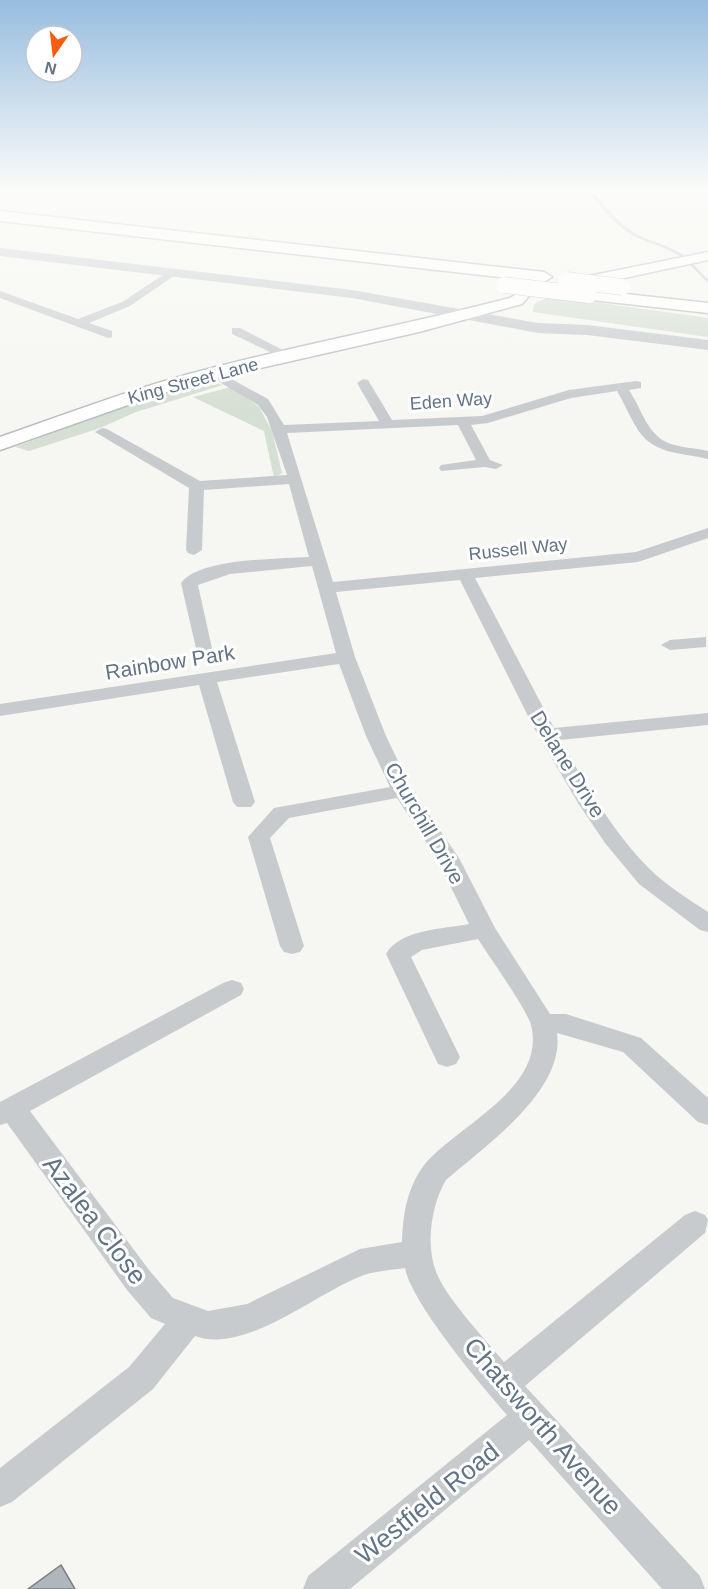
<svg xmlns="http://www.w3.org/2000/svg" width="708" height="1589" font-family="Helvetica,sans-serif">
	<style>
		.green { fill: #d6dfd3 }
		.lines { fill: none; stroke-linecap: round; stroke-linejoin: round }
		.stream { fill: #c1cbd1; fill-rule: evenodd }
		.building { fill: #afb7bd; stroke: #7a8084; stroke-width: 1.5 }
		.secondary-casing { stroke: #b9bec3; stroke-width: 3 }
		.motorway-casing { stroke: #b9bcbf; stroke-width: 3 }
		.minor { fill: #c8cbce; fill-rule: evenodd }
		.tertiary { fill: #c8cbce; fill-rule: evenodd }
		.secondary { fill: #fff; fill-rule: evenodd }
		.motorway { fill: #fff; fill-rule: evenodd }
		.motorway-bridge-casing { stroke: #b9bcbf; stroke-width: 17; stroke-linecap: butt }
		.motorway-bridge { stroke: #fff; stroke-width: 16 }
		.labels { text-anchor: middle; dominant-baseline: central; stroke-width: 6; stroke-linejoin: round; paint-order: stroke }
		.far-street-label { font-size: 18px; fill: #627386; stroke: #fff }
		.street-label { font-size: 21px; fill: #627386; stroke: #fff }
		.near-street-label { font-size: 26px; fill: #627386; stroke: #fff }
	</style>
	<rect width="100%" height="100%" fill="#f6f6f2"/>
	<!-- green -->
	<g class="green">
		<path d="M551,296L708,318V337L533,312L534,304Z"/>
		<path d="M205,381L223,385L136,412L100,428L29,451L15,447L152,396Z"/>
		<path d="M231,387L259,407L272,431L282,473L274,478L264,431L193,397Z"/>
	</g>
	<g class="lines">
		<!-- stream -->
		<g class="stream">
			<path d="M587,188H589C604,204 617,223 636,234C651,242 669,245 683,255V257C676,255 670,250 662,247C652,243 641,240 632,235C615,225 596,203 587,188Z"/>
			<path d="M690,263H692L708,280V283L690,265Z"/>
		</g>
	</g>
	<!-- building -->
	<path class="building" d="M61,1565L75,1589H28Z"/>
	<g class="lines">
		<defs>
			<g id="secondary">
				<path d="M708,252V260L564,291L556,286L564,281Z"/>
				<path d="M521,291L529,296L522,304L419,332L217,378L159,394L0,450V437C69,413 137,387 208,369C308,343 410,324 510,298Z"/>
			</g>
			<g id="motorway">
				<path d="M0,211L544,272L552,277L544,282L0,221Z"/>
				<path d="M589,290L708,303V313L583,299L580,295L583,291Z"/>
			</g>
		</defs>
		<!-- secondary casing -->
		<use href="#secondary" class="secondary-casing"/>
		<!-- motorway casing -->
		<use href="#motorway" class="motorway-casing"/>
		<!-- minor -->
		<g class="minor">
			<path d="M172,269L181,271L130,306L89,323L112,331V337L108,338L0,298V291L78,319L122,302Z"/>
			<path d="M232,328H240L295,356L293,359H285L232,334Z"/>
			<path d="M213,369L268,399L284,425L379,421L357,383L363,379L368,380L392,420L482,416L569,390L636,381L641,382V388L629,390C642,409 647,436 671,444C683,448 696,448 708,451V459C679,452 651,455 635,425C628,414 624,402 617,391L571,398L488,423L471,425L490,460L503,465L496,469L485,467L441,471L439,468L441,465L476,460L458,425L287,433L333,582L636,552L708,528V538L638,562L475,578L554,728L708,713V725L560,740C587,786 616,838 656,875C672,889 690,900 708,912V932L700,930L639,884L605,843L578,803L534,728L460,580L336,592L355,657L386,736L412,790L459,858L495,928L550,1014H566L641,1038L708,1098V1125L698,1122L623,1052L557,1033C565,1091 485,1146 446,1180C431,1205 425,1247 437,1274C447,1299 486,1340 504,1362L685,1215L695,1211L705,1215L708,1220L705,1233L525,1386L700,1576L705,1589H662L529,1440L350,1589H303L308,1576L507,1415C481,1385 412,1304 405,1268C392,1270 376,1271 364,1275C317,1292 245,1355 195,1336L153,1389L12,1502L0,1507V1468L129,1367L165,1324L151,1318L127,1290L7,1123L0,1125V1102L223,983L232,980L241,983L244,989L241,995L30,1111L149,1270L173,1298L208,1311L247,1304L360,1249L402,1242C403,1214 407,1187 425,1164C458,1125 547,1088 531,1025C526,1008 490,958 478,939L422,950L411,957L460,1057L456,1064L447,1067L438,1064L386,954C400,929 444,929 469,924L437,859L397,798L289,818L270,838L304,946L300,952L292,954L284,952L280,946L248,837L274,808L390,787L366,736L339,664L217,682L255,802L251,807H237L233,802L199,685L0,716V704L336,653L312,566L230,574L198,585L213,653L210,657H198L181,583C199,558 280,559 309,557L289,484L204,490L202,550L194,555L188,553L186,550L189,488L95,432L102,428L107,429L200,481L287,475L267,417L258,405L209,376V370Z"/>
			<path d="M706,637V647L670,650L661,645L670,640Z"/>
		</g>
		<!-- tertiary -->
		<path class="tertiary" d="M0,248L352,290L538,323L587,325L708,340V350L587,335L538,333L352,298L0,256Z"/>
		<!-- secondary -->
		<use href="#secondary" class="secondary"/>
		<!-- motorway -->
		<use href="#motorway" class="motorway"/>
		<defs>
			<g id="motorway-bridge">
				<path d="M566,280L622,287"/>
				<path d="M504,285L589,295"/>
			</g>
		</defs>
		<!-- motorway-bridge casing -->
		<use href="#motorway-bridge" class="motorway-bridge-casing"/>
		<!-- motorway-bridge -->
		<use href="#motorway-bridge" class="motorway-bridge"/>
	</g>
	<!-- sky -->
	<linearGradient id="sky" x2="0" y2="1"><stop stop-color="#98bddf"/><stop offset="0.46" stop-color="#fbfbf9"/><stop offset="1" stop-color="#fbfbf9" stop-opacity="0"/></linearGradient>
	<rect width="708" height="410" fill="url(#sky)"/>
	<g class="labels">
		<!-- far-street labels -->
		<g class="far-street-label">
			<text transform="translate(193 381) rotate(-15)">King Street Lane</text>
			<text transform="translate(451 401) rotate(-4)">Eden Way</text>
			<text transform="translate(518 549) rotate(-6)">Russell Way</text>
		</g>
		<!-- street labels -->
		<g class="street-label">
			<text transform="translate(170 662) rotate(-9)">Rainbow Park</text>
			<text transform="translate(568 764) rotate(58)">Delane Drive</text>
			<text transform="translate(425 823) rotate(60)">Churchill Drive</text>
		</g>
		<!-- near-street labels -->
		<g class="near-street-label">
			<text transform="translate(95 1220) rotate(53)">Azalea Close</text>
			<text transform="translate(543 1426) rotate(49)">Chatsworth Avenue</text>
			<text transform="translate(427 1503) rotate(-39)">Westfield Road</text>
		</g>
	</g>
	<!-- north arrow -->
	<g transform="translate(54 54) rotate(194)"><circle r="28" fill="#ffffff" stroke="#c0c7cf" stroke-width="1.5"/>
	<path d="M0-4.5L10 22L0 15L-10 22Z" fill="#f65c12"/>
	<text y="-9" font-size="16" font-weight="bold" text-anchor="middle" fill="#627386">N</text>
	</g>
</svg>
